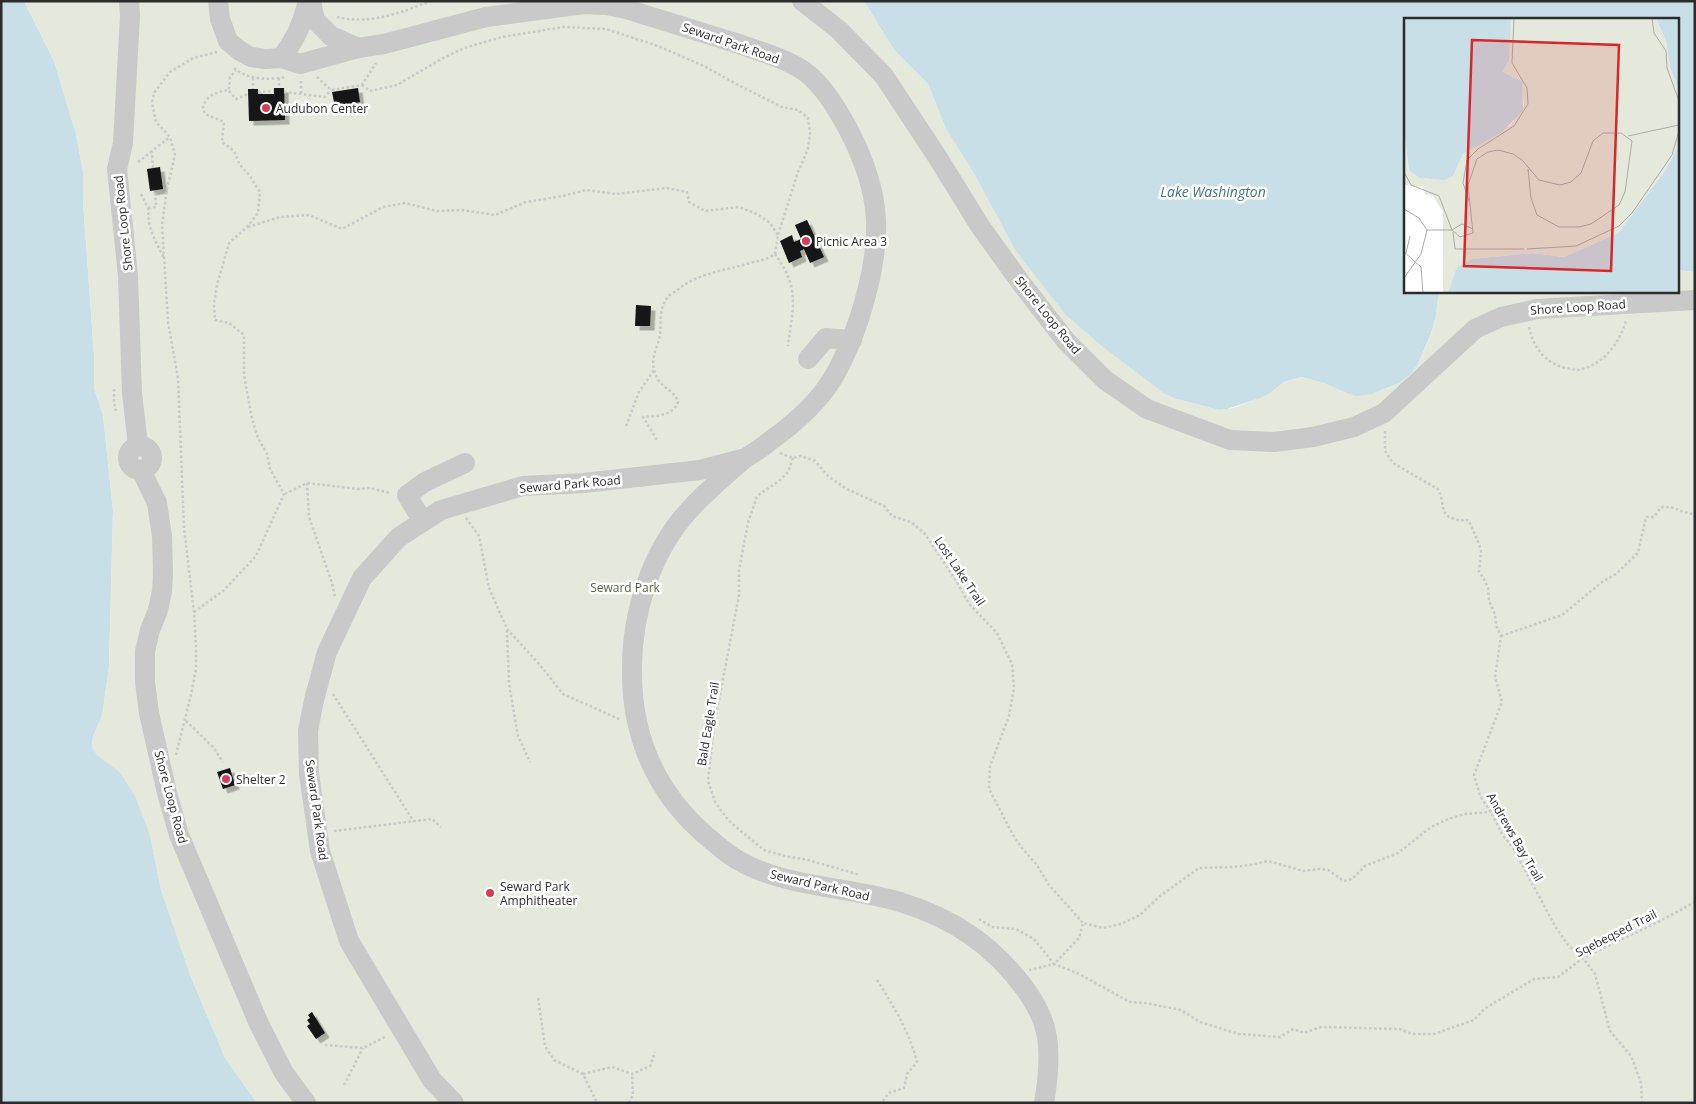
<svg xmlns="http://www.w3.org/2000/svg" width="1696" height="1104" font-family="'Open Sans',sans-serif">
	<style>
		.green { fill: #e4e9db }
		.water { fill: #c8dfe8 }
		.building { fill: #131313; filter: url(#shadow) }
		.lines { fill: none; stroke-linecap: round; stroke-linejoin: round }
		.path { stroke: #c9c9c9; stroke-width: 2.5; stroke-dasharray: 2.5 2.5; stroke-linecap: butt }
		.minor { stroke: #c9c9c9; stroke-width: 20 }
		.poi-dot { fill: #d63c5a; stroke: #fff; stroke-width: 2 }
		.labels { text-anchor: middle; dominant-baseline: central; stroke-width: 5; stroke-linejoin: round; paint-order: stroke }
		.street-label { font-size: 12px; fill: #2c2c2c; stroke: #fff }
		.poi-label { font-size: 12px; fill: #2c2c2c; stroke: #fff; text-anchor: start }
		.park-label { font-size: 12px; fill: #54643e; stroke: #fff }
		.water-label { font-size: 14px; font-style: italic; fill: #427587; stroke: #fff }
		.inset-road { fill: none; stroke: #ababab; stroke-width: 1 }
		.view { fill: #d62828; fill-opacity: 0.15; stroke: #d62828; stroke-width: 2.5 }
		.inset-edge { fill: none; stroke: #2c2c2c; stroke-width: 2.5 }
	</style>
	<defs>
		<filter id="shadow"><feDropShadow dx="4.5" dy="4.5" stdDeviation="0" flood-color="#0004"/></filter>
	</defs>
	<rect width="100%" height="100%" fill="#fff"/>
	<!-- green -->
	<path class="green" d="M24,1H864L894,50L928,84L946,129L975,175L1177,399L1219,410L1227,409L1233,408L1269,394L1284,382L1301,377L1324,383L1346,393L1372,394L1399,383L1411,374L1418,364L1431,335L1436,316L1439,291H1677V270L1695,272V1103H257L225,1058L191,977L161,890L150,835L120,772L97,755L92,746L93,736L102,716L109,667L113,510L103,415L94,388V355L83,201V172L76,134L54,61Z"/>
	<!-- water -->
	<g class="water">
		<path d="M1,1H24L54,61L76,134L83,172V201L94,355V388L103,415L113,510L109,667L102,716L93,736L92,746L97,755L120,772L135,796L150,835L161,890L191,977L225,1058L257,1103H1Z"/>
		<path d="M864,1H1695V272L1677,270V19H1405V291H1439L1436,316L1431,334L1418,364L1411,374L1399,383L1372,394L1357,396L1346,393L1324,383L1301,377L1284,382L1269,394L1260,398L1227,409L1219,410L1177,399L1165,394L1103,347L1066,315L1016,251L975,175L946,129L928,84L894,50Z"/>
	</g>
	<!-- building -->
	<g class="building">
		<path d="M274,88H284L285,120L249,121L248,89H258V94H274Z"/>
		<path d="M358,88L360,102L335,107L332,92Z"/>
		<path d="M160,167L163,189L150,191L147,169Z"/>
		<path d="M807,220L824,257L810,263L804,249L800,251L802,257L789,263L780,241L792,235L794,242L801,239L795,225Z"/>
		<path d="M636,305L651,306L650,326H635Z"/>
		<path d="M230,768L235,785L223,789L217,772Z"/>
		<path d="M312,1012L325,1033L316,1039L307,1026L310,1024L307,1020L310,1018L308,1015Z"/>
	</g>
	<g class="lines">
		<!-- path -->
		<g class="path">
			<path d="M337,17C368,25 402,13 430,1"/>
			<path d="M234,68C248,80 269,80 286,77"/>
			<path d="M317,77L331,90L362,85L376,63"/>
			<path d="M253,78V89"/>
			<path d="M279,78V88"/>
			<path d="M301,81V94"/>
			<path d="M362,85L370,91L397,85L443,58L464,48L502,37L563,27L606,29L658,46L704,66L738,85L782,107L798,110L808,118L810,132L808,149L798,172L778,235L775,254C768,259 759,261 750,263C724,271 697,273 676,291C673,293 669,295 667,298C659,309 661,323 660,335C658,346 651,357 654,369C657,388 675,389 678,402C673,416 656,416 643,417L657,440"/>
			<path d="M229,91L236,99L248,94"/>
			<path d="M258,92L274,91"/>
			<path d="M284,92L325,97L331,90"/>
			<path d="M138,162L152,151"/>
			<path d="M153,168L152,151L170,137"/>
			<path d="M141,194L148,208L149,223L153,236L164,258"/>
			<path d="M148,208L156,207L155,190"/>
			<path d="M248,227L280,217L309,215L342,229L383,207L405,203L437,211L462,210L495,215L526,202L563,196L586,190L616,194L667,188L687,192L689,202L705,211L739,207L757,214L770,223L778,235"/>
			<path d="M775,254C782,264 790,277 792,290C795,308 790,328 788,346"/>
			<path d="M1529,327C1533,347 1545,363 1565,368C1569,368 1573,370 1577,370C1602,367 1620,343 1626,320"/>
			<path d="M114,389V403L116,411"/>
			<path d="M626,426L639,392L654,370"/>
			<path d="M1385,431V451L1393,463L1438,489C1447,507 1436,515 1461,521L1465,519L1469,521L1479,544L1481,551L1479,572L1484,579L1488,588L1489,601L1495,614L1496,625L1501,636L1495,677L1502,702L1474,775L1480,796L1491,812L1502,834L1513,848L1555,926L1568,945L1583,958L1595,974L1610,1031L1631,1056L1636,1069L1641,1083L1642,1103"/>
			<path d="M123,452L122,465L124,470"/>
			<path d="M780,453L793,458L801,456L815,461L829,477L847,489L884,506L892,516L911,522L925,534L958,584L969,604L997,633L1012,664L1014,688L1009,716L990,766L989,789L1013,835L1022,848L1037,865L1049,885L1083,923"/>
			<path d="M793,458L788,472L779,481L757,496L748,523L739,570V595L714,727L708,781L715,802L729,821L764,850L785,856L808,860L860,875"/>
			<path d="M307,483L309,517L332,583L335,597"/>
			<path d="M285,494L307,483L359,489L370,488L390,493"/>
			<path d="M466,518L479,536L489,588L507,629L540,665L563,694L619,719"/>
			<path d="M194,612L223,591L256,556L284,494L270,469L267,454L258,438L252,419L244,375V335L229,323L215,320L214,304L217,285L229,243L247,227L258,213L260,192L249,175L240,165L234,151L222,142L224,122L205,114L203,108C206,95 216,92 229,90L230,77L236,71"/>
			<path d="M507,630L509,684L518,736L530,762"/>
			<path d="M1501,636L1562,615L1602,582L1616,574L1638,553L1646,517H1654L1661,507C1678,506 1679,513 1695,514"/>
			<path d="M333,694L414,822"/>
			<path d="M186,721L213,747L223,762"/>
			<path d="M176,755L191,695L196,669V646L194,612L184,528L178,378L168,322L162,225L167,189L175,155L170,137L156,122L152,103L154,93L170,72L193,58L217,52"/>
			<path d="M334,831L432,819L441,827"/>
			<path d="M979,919L992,927L1016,929L1034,939L1054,964L1079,938L1083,923L1103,928L1121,924L1140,915L1160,896L1199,868L1233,867L1250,865L1268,861L1303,871L1320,869L1328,870L1344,881L1352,879L1365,866L1398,853L1431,827L1448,819L1465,814L1491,812"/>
			<path d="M1029,970L1054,964L1077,973L1130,1002L1145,1003L1181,1010L1200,1022L1239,1034L1280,1037L1293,1029L1304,1033L1321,1027L1400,1029L1412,1034H1434L1474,1020L1484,1009L1534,979L1558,977L1583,958L1660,921L1695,902"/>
			<path d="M877,980C894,1007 909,1031 917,1062L907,1074L904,1088L889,1093L881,1103"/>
			<path d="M538,998L545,1046L554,1060L583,1074L597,1103"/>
			<path d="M325,1045L363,1048L387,1036"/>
			<path d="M583,1074L612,1067L632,1074L650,1066L655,1052"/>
			<path d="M344,1085L363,1048"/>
			<path d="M629,1103L633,1095L632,1074"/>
		</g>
		<!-- minor -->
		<g class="minor">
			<path d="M129,1L130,16L123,143L117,169L128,276L132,393L138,445"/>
			<path d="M218,1L220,19L228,41L240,51L251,57L265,59L281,58L300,64L358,48L384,44L486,17L584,4L606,5L626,9C664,21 701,32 739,44C761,52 785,58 804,71C823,85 836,107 847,127C884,196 883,242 860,316C852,340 842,366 827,387C812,408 791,426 770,441C762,448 753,453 744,459C727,474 708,490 692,507C651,550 631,614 632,673C632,736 656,791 703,833C717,845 730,857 747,865C795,888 849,887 900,902C953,918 993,945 1026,990C1035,1003 1043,1017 1046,1032C1051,1055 1048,1080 1044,1103"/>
			<path d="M311,1L315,20L331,36L358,48"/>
			<path d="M802,1L839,30L884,76L938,158L980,226L1021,283L1066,341L1105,380L1147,409L1230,440L1274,442L1313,437L1354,427L1384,413L1475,329L1501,317L1537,309L1695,300"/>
			<path d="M281,58C295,41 303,23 308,1"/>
			<path d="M808,359L826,338L852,340"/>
			<circle cx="140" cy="458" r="12"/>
			<path d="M141,470L157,503L162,536L163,574L162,591L158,610L150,630L145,651V682L149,713L167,793L179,835L259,1024L284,1073L306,1103"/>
			<path d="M423,522L407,495L425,482L465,463"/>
			<path d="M454,1103L432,1080L349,941L320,851L309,774L308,731L314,700L327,652L362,578L399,537L441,510L523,486L584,483L700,470L742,459"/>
		</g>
	</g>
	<!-- markers -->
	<g class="poi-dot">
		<circle cx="266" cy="108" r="5"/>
		<circle cx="806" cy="241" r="5"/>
		<circle cx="226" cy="779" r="5"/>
		<circle cx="490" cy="893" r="5"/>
	</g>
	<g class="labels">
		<!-- street labels -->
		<g class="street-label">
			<text transform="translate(731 43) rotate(19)">Seward Park Road</text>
			<text transform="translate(123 223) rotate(-96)">Shore Loop Road</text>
			<text transform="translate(1578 307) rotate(-4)">Shore Loop Road</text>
			<text transform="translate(1048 315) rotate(51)">Shore Loop Road</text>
			<text transform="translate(570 484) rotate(-5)">Seward Park Road</text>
			<text transform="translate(960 571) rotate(56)">Lost Lake Trail</text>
			<text transform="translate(708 724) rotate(-81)">Bald Eagle Trail</text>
			<text transform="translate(171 797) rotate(75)">Shore Loop Road</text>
			<text transform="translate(317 810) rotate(82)">Seward Park Road</text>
			<text transform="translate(1515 837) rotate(60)">Andrews Bay Trail</text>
			<text transform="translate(820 885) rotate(13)">Seward Park Road</text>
			<text transform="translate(1616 933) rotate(-27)">Sqebeqsed Trail</text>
		</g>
		<!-- poi labels -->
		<g class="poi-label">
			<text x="276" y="108">Audubon Center</text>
			<text x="816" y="241">Picnic Area 3</text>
			<text x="236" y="779">Shelter 2</text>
			<text x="500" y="886">Seward Park<tspan x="500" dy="14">Amphitheater</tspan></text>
		</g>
		<!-- park labels -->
		<g class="park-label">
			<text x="625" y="587">Seward Park</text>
		</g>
		<!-- water labels -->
		<g class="water-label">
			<text x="1213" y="191">Lake Washington</text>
		</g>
	</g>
	<!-- overview -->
	<g transform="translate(1404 18)">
		<rect width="275" height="275" fill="#fff"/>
		<path d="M107,0H252L262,23L266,49L275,73V127L261,153L214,215L160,239L128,235L68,241L53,249L48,269L44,275H39V194L29,178L21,176L19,169L0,167V114L5,152L22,161L49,158L59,136L107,107L120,87L116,62L99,54L104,44Z" fill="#e4e9db"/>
		<path d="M0,0H107L105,42L99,54L118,63L119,93L98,114L59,136L49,158L41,162L16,160L5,152L0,114ZM252,0H275V73L266,49L262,23ZM275,127V275H44L53,249L68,241L128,235L160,239L214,215L261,153Z" fill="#c8dfe8"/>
		<path class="inset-road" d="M248,0L250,15L262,33L263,50L275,83M224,118L275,107M0,154L7,167L35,178L48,212M65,183L59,165L63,142L74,131L110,108L124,86L123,70L108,45L110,0M0,191L15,200L23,212L17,236L0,260M23,212H48M48,212L56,219L69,215L64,167L73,141L84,134L94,132L109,136L118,142L135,162L156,167L167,164L177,155L189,123L199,115H217L228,123L221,174L215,187L187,206L175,209H155L133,197L127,180L124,151M48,212L58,206L69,211M49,214L51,231H120M123,231L172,228L215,208L228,195L268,137L275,113M0,234L17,249L19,275M2,235L6,218"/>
		<path class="view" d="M68,22L215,27L207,253L60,248Z"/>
		<rect width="275" height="275" class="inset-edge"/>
	</g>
	<!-- border -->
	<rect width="1696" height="1104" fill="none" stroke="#2c2c2c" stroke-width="5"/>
</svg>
